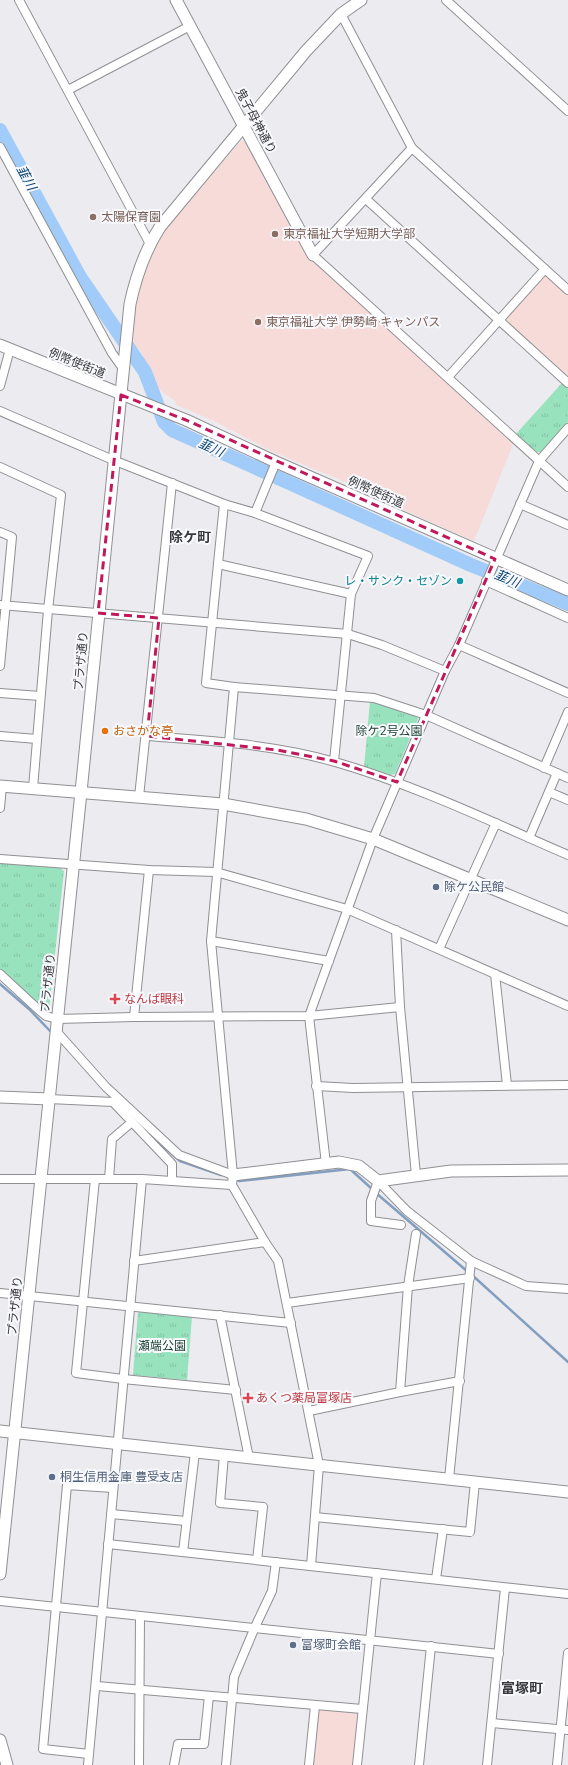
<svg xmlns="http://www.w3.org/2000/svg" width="568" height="1765" font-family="'Nunito Sans','Noto Sans JP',sans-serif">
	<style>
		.education { fill: #f6dbd9 }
		.park { fill: url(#park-tufts) }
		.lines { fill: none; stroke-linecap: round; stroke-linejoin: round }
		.stream { stroke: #829fbf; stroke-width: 2.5 }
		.river { stroke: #a1cbf8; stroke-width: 14 }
		.street-casing { stroke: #909094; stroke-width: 10 }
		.secondary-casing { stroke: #909094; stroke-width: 13 }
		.street { stroke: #fff; stroke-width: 8 }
		.secondary { stroke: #fff; stroke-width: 11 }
		.marked { fill: none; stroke: #c2185b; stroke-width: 3; stroke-dasharray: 8 5; stroke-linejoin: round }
		.education-dot { fill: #8d6e63; stroke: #f8f9fd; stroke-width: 1.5 }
		.culture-dot { fill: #0f9aa8; stroke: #f8f9fd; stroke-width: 1.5 }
		.food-dot { fill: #e8710a; stroke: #f8f9fd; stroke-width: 1.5 }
		.service-dot { fill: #5c6f8a; stroke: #f8f9fd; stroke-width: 1.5 }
		.health-dot { fill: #e0444e; stroke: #f8f9fd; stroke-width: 1.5 }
		.labels { text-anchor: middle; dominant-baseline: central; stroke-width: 4; stroke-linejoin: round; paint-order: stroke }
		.street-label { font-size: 12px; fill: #39393b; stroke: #f8f9fd }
		.education-label { font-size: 12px; fill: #785e54; stroke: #f8f9fd; text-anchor: start }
		.culture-label { font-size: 12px; fill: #0d838f; stroke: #f8f9fd; text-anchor: end }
		.food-label { font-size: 12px; fill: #c56008; stroke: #f8f9fd; text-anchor: start }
		.park-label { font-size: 12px; fill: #193d2d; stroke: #f8f9fd }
		.service-label { font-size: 12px; fill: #4e5e75; stroke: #f8f9fd; text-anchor: start }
		.health-label { font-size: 12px; fill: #be3a42; stroke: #f8f9fd; text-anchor: start }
		.water-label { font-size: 13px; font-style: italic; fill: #0a4476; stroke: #f8f9fd }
		.quarter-label { font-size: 14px; font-weight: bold; fill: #39393b; stroke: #f8f9fd }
	</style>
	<defs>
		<pattern id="park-tufts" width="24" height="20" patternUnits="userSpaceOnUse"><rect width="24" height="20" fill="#99e2be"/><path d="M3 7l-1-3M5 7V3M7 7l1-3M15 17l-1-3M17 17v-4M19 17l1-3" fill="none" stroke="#85c3a4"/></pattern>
	</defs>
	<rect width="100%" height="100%" fill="#ebebf0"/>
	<!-- education -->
	<g class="education">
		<path d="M241,141H247L301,239L514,442L474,541L381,500L362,489L271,451L212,420L176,405L175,401L157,388L141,352L133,344L136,299L142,273L149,255L163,231Z"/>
		<path d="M544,275L549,276L568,293V378L507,321L506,317Z"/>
		<path d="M322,1710L357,1713L353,1765H313L318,1712Z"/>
	</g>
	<!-- park -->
	<g class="park">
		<path d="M562,383L568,388V422L542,452H536L515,435Z"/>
		<path d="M370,701L416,715L418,719L395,774L389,775L364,767Z"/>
		<path d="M0,863L60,868L64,871L49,1009L44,1010L0,971Z"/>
		<path d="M138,1312L192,1317L187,1380L133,1375Z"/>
	</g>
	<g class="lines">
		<!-- stream -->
		<g class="stream">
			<path d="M0,984L29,1009L52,1033"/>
			<path d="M143,1128L180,1161L221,1175"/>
			<path d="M235,1179L239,1181L350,1169L372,1189"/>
			<path d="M376,1193L468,1272"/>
			<path d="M472,1275L568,1362"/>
		</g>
		<!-- river -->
		<path class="river" d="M0,130L80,277L145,372L164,422L172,430L471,565L568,604"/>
		<defs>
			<g id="street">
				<path d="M19,0L150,244"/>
				<path d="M446,0L568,111"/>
				<path d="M341,14L412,148L568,290"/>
				<path d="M68,90L190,26"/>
				<path d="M0,147L112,353L124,370"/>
				<path d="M412,148L313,255L568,487"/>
				<path d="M366,199L568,383"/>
				<path d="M448,377L545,269"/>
				<path d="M0,386L10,349"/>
				<path d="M0,411L113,460L224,504L255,513L368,556L351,594L334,761"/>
				<path d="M0,467L61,495L48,610L33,788"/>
				<path d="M224,504L206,683L234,687L374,698L426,715L568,778"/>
				<path d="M520,504L568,525"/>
				<path d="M255,513L276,462"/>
				<path d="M0,532L12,537L0,666"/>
				<path d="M218,564L351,594"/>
				<path d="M486,581L568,618"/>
				<path d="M0,605L348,634L382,645L445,671"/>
				<path d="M459,645L568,693"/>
				<path d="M234,687L211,941L233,1175L232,1185L265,1242L278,1261L319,1465L311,1566"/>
				<path d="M0,693L40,696"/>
				<path d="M0,736L37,739"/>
				<path d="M147,736C209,741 274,744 335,762C415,785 492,822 568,855"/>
				<path d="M544,768L568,712"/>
				<path d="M549,792L568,800"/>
				<path d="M139,797L172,483"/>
				<path d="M0,808L2,786"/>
				<path d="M529,838L557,773"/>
				<path d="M0,859L149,870L216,872L347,909L568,1006"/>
				<path d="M396,930L400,1007L416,1175"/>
				<path d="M211,941L329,961"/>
				<path d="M439,949L496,823"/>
				<path d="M0,974L40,1011L46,1016L57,1019L134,1017L309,1016L400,1007"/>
				<path d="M495,974L507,1085"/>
				<path d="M134,1017L149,870"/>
				<path d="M56,1031L106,1087L179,1155L233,1175"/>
				<path d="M316,1086L353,1088L568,1085"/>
				<path d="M49,1099L113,1102L172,1164V1181"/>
				<path d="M326,1164L309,1016L373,839L445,671L459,645L539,461L568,428"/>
				<path d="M0,1179H142L232,1185"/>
				<path d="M95,1179L76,1373L123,1379L236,1390"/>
				<path d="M109,1179L112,1139L132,1122"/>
				<path d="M401,1225L371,1221V1201L378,1181L407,1211L471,1261L526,1286L568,1289"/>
				<path d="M134,1261L265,1242"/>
				<path d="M0,1293L291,1323"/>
				<path d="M287,1303L470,1278"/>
				<path d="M220,1315L249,1458"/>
				<path d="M400,1392L460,1381"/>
				<path d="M309,1411L400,1392L408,1286L416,1234"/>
				<path d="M224,1455L220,1503L263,1507L257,1560"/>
				<path d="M449,1479L471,1261"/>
				<path d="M111,1514L186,1521"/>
				<path d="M315,1517L470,1532L475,1482"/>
				<path d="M108,1544L568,1594"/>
				<path d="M183,1552L195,1452"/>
				<path d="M436,1579L443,1529"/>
				<path d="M0,1601L499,1654"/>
				<path d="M97,1686L362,1709"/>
				<path d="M492,1723L568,1730"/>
				<path d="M89,1754L43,1749L67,1485L113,1488"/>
				<path d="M88,1765L142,1179"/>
				<path d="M139,1765L140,1616"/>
				<path d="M174,1765L178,1744H204L209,1696"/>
				<path d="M226,1765L234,1677L255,1627L272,1591L276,1562"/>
				<path d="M309,1765L315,1706"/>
				<path d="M357,1765L377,1573"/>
				<path d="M419,1765L431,1646"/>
				<path d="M487,1765L505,1588"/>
				<path d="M557,1765L568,1653"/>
			</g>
			<g id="secondary">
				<path d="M176,0L313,255"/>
				<path d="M0,345L186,420L276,462L568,590"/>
				<path d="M0,786L223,804L306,819L373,839L568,920"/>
				<path d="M0,1097L49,1099"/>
				<path d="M233,1175L339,1162L359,1166L378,1181L451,1171L568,1170"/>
				<path d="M0,1431L568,1492"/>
				<path d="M0,1574L81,792L130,304C136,276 144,252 160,227L306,51L341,14L361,0"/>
				<path d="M0,1740L7,1765"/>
			</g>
		</defs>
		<!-- street casing -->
		<use href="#street" class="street-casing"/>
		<!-- secondary casing -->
		<use href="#secondary" class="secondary-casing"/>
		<!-- street -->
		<use href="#street" class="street"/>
		<!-- secondary -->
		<use href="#secondary" class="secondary"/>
	</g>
	<!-- marked area -->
	<path class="marked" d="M121,395L186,420L495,559L397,782L334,761L277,750L147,736L159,618L98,613Z"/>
	<!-- markers -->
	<g class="education-dot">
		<circle cx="93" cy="217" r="4"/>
		<circle cx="275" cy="234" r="4"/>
		<circle cx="258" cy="322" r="4"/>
	</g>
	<circle class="culture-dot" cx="460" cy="581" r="4"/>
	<circle class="food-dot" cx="105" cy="731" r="4"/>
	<g class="service-dot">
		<circle cx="436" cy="887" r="4"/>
		<circle cx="52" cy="1477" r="4"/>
		<circle cx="293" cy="1645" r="4"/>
	</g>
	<g class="health-dot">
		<path d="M113 993h4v4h4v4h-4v4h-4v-4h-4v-4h4z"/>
		<path d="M246 1392h4v4h4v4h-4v4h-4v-4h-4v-4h4z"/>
	</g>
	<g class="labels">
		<!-- street labels -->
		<g class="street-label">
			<text transform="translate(256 121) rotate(62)">鬼子母神通り</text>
			<text transform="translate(77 363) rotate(22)">例幣使街道</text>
			<text transform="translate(376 492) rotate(24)">例幣使街道</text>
			<text transform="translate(81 661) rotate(-85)">プラザ通り</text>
			<text transform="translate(48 983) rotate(-84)">プラザ通り</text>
			<text transform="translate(15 1306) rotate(-84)">プラザ通り</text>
		</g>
		<!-- education labels -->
		<g class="education-label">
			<text x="101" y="217">太陽保育園</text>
			<text x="283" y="234">東京福祉大学短期大学部</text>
			<text x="266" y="322">東京福祉大学 伊勢崎 キャンパス</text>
		</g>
		<!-- culture labels -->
		<g class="culture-label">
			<text x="452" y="581">レ・サンク・セゾン</text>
		</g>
		<!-- food labels -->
		<g class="food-label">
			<text x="113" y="731">おさかな亭</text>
		</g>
		<!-- park labels -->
		<g class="park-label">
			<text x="389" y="731">除ケ2号公園</text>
			<text x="162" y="1346">瀬端公園</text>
		</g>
		<!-- service labels -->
		<g class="service-label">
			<text x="444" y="887">除ケ公民館</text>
			<text x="60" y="1477">桐生信用金庫 豊受支店</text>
			<text x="301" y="1645">富塚町会館</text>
		</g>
		<!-- health labels -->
		<g class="health-label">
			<text x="124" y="999">なんば眼科</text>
			<text x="256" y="1398">あくつ薬局富塚店</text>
		</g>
		<!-- water labels -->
		<g class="water-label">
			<text transform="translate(26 178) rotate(61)">韮川</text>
			<text transform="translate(211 448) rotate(24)">韮川</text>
			<text transform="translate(507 579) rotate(22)">韮川</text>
		</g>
		<!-- quarter labels -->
		<g class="quarter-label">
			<text x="190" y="537">除ケ町</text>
			<text x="522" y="1688">富塚町</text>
		</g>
	</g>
</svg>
